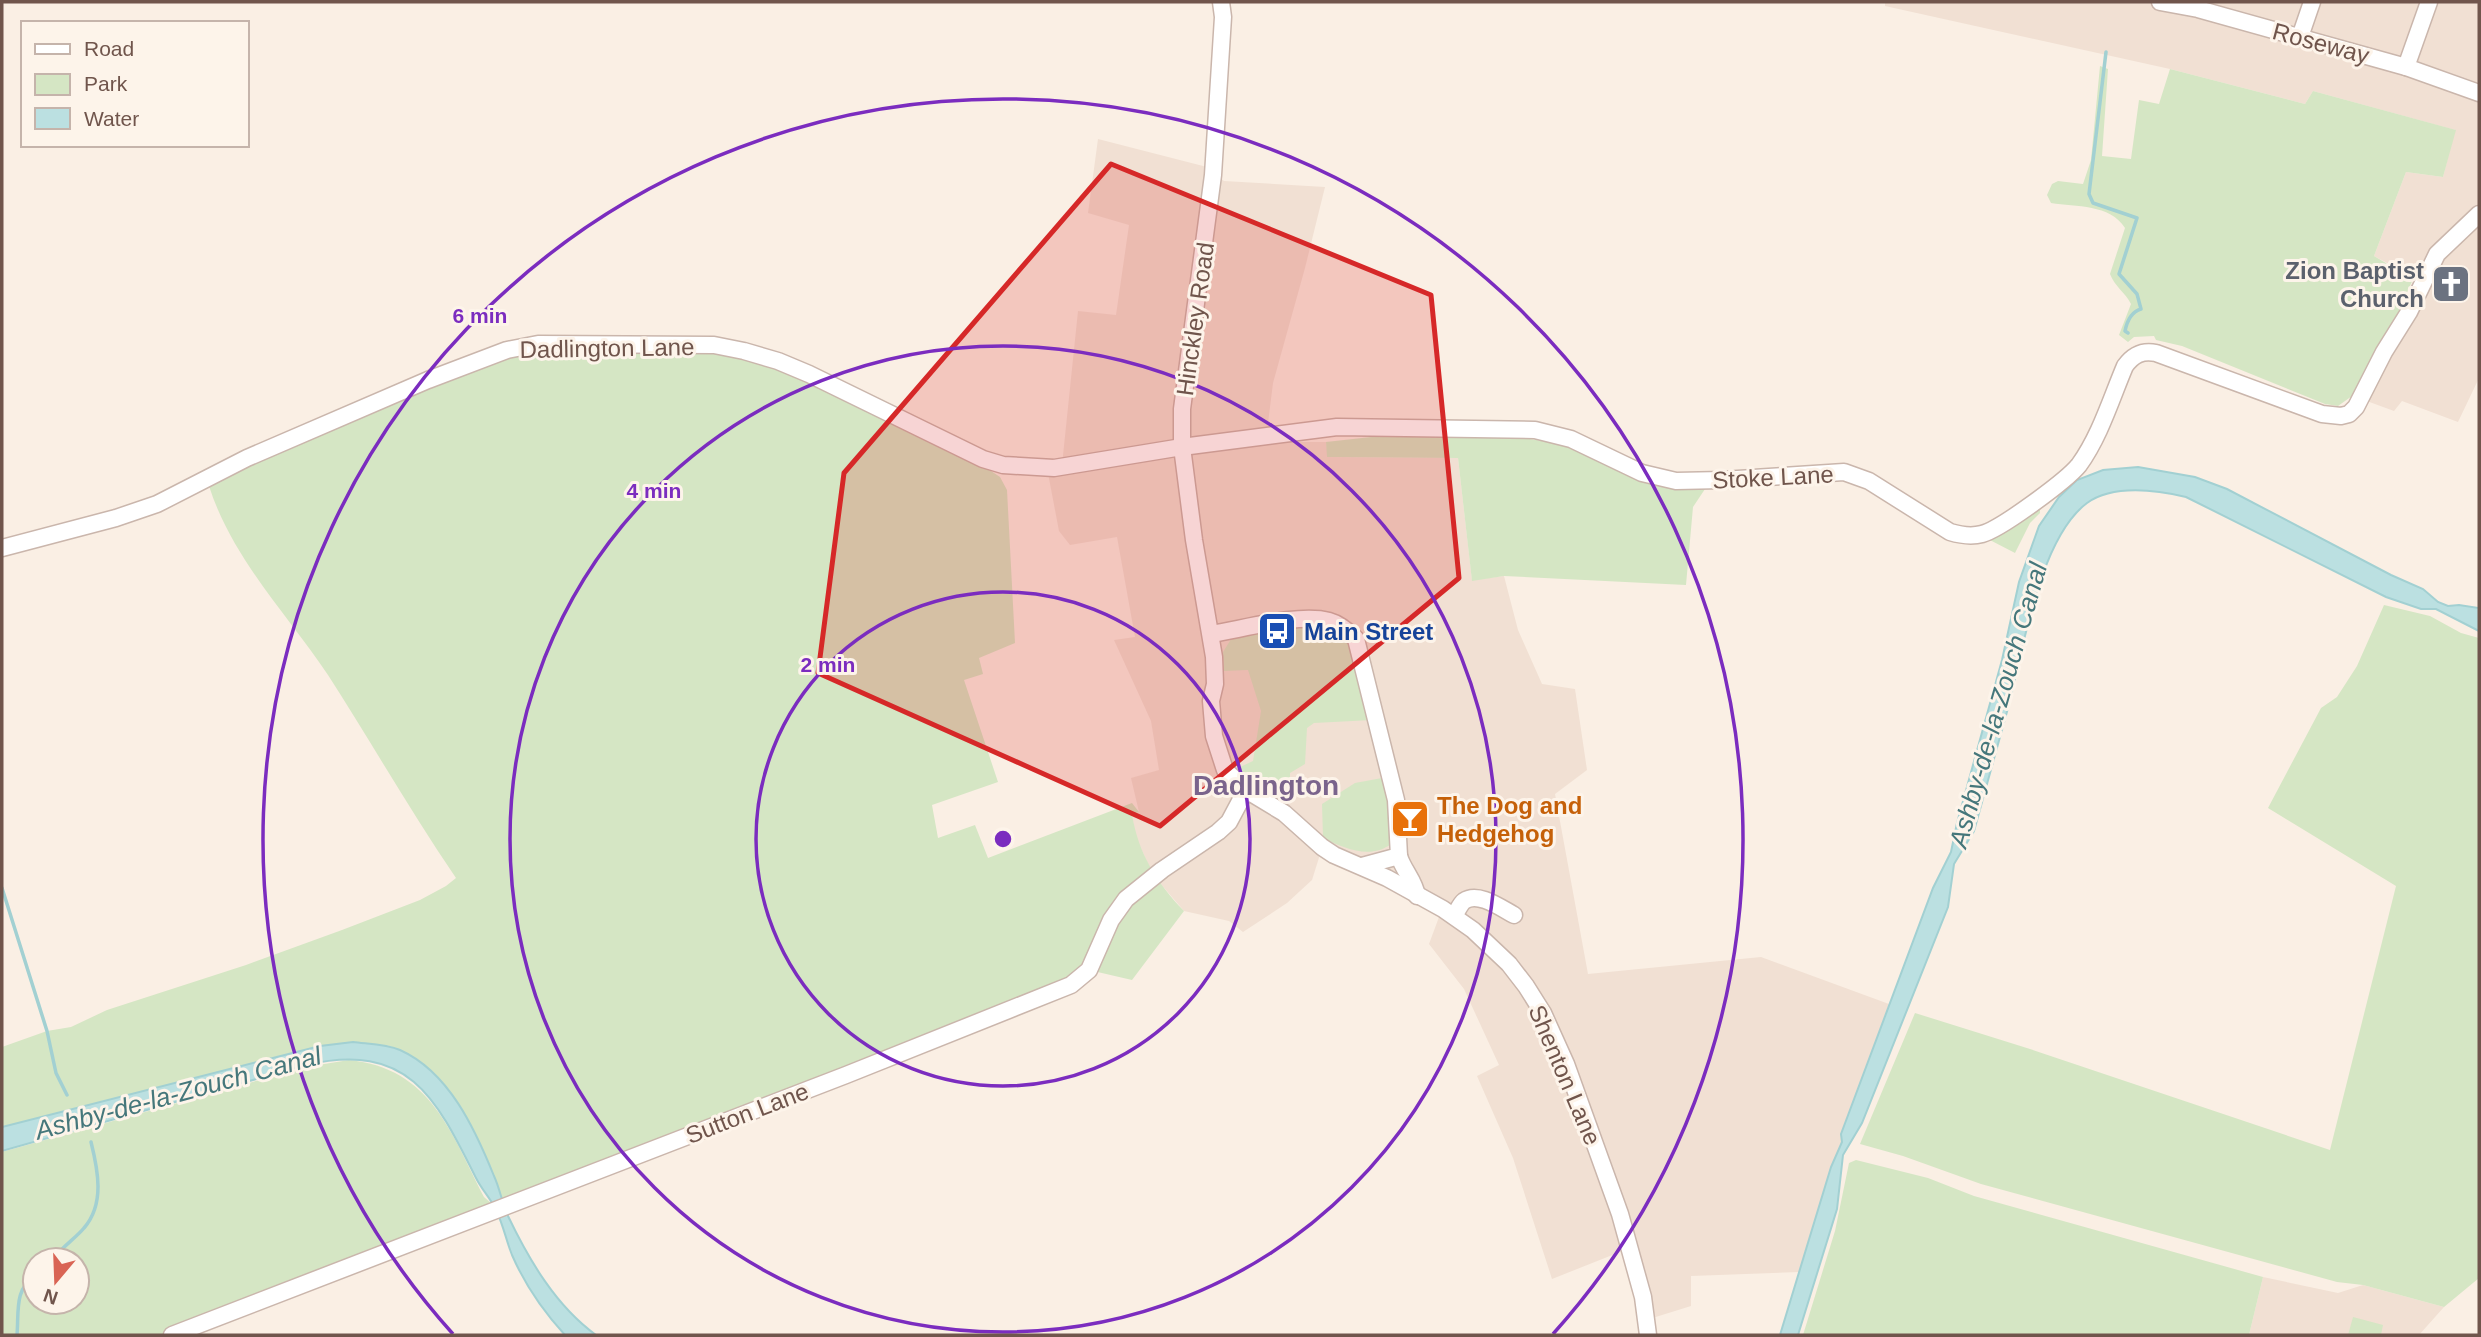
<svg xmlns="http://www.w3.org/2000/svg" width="2481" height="1337" font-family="Helvetica,sans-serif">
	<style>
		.residential { fill: #f1e0d3 }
		.green { fill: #d5e6c4; fill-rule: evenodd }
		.water { fill: #bbe0e1; stroke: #a2d0d2; stroke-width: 2 }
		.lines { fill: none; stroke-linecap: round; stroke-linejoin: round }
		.stream { stroke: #a2d0d2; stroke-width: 3.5 }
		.minor-casing { stroke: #cab6ac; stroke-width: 19 }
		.minor { stroke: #fff; stroke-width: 16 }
		.marked { fill: #d62828; fill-opacity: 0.2; stroke: #d62828; stroke-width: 5; stroke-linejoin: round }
		.ring { fill: none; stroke: #7b2cbf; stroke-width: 3.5 }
		.labels { text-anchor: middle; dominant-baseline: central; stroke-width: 6; stroke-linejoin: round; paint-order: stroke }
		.street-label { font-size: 24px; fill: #70554c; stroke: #fdf4ea }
		.worship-label { font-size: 24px; font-weight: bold; fill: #5b616d; stroke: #fdf4ea; text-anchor: end }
		.transit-label { font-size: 24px; font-weight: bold; fill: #164399; stroke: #fdf4ea; text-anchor: start }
		.food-label { font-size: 24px; font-weight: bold; fill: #c56008; stroke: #fdf4ea; text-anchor: start }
		.water-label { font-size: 26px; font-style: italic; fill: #45777b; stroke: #fdf4ea }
		.quarter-label { font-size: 28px; font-weight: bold; fill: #7a648c; stroke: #fdf4ea }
		.centre { fill: #7b2cbf; stroke: #fdf4ea; stroke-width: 3.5 }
		.ring-label { font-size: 21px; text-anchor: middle; font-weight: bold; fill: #7b2cbf; stroke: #fdf4ea; stroke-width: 6; stroke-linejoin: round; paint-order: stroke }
	</style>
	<rect width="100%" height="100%" fill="#faefe4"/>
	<!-- residential -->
	<g class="residential">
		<path d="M1885,2H2479V378L2458,422L2402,401L2394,411L2364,400L2426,284L2374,256L2406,172L2443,177L2455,130L2313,91L2305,104L2170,69L1885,6Z"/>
		<path d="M1098,139L1207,167L1224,181L1325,187L1305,268L1273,383L1268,423L1284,442H1326L1328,457L1458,458L1472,580L1504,576L1518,630L1542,684L1575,689L1587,770L1555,794L1588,974L1761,957L1889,1004L1841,1134L1842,1141L1831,1167L1799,1272L1691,1276V1306L1646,1320L1630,1248L1552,1279L1513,1158L1477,1076L1499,1065L1464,989L1429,944L1442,909L1322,848L1312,880L1287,903L1243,932L1229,921L1184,911L1153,875L1135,835L1132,814L1139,812L1131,778L1159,770L1151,721L1114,640L1135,637L1117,537L1070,545L1059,531L1047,468L1062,465L1078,311L1116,315L1129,225L1088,213Z"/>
		<path d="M2263,1277L2338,1293L2363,1285L2444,1307L2419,1335H2249Z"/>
	</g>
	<!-- green -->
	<g class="green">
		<path d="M2100,66L2108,69L2102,156L2131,159L2139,100L2159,104L2170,69L2305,104L2313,91L2456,130L2443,177L2406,172L2374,256L2413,279L2392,327L2352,396L2338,406L2325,404L2182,346L2156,340L2154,336L2134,337L2128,342L2119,335L2131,304C2125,292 2115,287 2110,274L2125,228C2110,204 2076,207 2051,203L2047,195L2052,184L2058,181L2083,184L2091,160Z"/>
		<path d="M700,348L777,367L973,459L1000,477L1007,490L1015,643L979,658L983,674L964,680L998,782L932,805L938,838L975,825L988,858L1132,803L1139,812L1132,814C1138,853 1157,883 1184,911L1132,980L1089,970L504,1207L500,1192L415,1059L390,1046L353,1042L320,1046L2,1127V1047L47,1031L71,1027L107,1010L246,965L342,930L420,900L446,886L456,878C411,812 371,742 328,675C287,614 232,558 209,486L222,478L341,422L524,349Z"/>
		<path d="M1380,436C1439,436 1510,430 1567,447C1583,452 1596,461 1611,468C1641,481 1672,492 1705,489L1693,507L1686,585L1504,576L1472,581L1458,458L1327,457L1326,442Z"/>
		<path d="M2040,504V513L2030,523L2015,553L1986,538Z"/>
		<path d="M2384,605L2430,616L2461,633L2479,638V1278L2444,1307L2363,1285L2337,1282L1981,1184L1903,1156L1860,1144L1915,1013L2030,1049L2330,1150L2396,886L2268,808L2321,708L2337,697L2357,666Z"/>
		<path d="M1310,621L1345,630L1372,720L1314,723L1307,728L1305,764L1290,773V794L1281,802L1268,794L1238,768L1253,761L1261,711L1248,670L1224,671L1223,652L1233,636Z"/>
		<path d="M1382,778L1389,802L1391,844C1370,860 1344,848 1323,838L1322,804L1355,783Z"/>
		<path d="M349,1060C431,1068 451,1133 484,1197L492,1204L172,1335H2V1152L306,1067ZM35,1260H77V1302H35Z"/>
		<path d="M1856,1160L1928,1178L1974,1196L2263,1277L2249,1335H1803L1835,1231L1849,1163Z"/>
		<path d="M2353,1317L2383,1325L2381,1335H2348Z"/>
	</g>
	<!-- water -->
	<g class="water">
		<path d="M2138,467L2195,477L2227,489L2391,575L2423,589L2438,602L2448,606L2459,605L2479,608V631L2436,609H2421L2386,597L2186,497C2157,490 2113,484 2087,503C2039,539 2023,651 2008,708C1997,749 1985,790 1974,831L1954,864L1948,907L1862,1123L1843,1155L1837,1209L1798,1335H1780L1831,1167L1842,1142L1841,1134L1933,888L1951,852L1957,823L2002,660L2019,582L2039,526L2059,497L2077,480L2103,470Z"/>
		<path d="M353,1042C369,1044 386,1044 400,1050C449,1072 475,1129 494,1176C500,1189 502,1203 508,1216C529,1260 556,1306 596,1335H565C543,1311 525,1285 512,1255C506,1240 503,1224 496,1210C491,1199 482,1190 476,1178C436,1098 409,1041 306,1065L2,1151V1127L320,1046Z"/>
	</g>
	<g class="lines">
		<!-- stream -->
		<g class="stream">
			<path d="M2106,52L2089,194L2093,203L2137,218L2119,274L2137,294L2141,309C2131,312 2127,321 2125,331L2128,333"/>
			<path d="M2,888L47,1031L56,1073L67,1095"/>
			<path d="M53,1260C61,1247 75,1239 84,1228C105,1204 98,1170 91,1142"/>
			<path d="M17,1335C19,1312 14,1289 35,1276"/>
		</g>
		<defs>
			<g id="minor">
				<path d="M1221,2L1223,17L1213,175L1182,409V447L1194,540L1214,657L1215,684L1211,701L1214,736L1225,770L1246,790L1284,813L1322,847L1334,855L1387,878L1443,909L1473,930L1509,964L1526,986L1543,1013L1566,1064L1620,1214L1643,1297L1648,1335"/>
				<path d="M2160,2L2198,9L2406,67L2479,93"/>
				<path d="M2300,37L2312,2"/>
				<path d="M2406,67L2429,2"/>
				<path d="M2,548L116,518L157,504L247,458L428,380L507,350L538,344L714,345L744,351L778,361L809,374L983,459L1003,465L1054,468L1182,447L1337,427L1535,430L1571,439L1642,473L1676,481L1722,480L1844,472L1869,481L1950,532C1960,535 1971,537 1982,534C2001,529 2067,480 2079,465C2100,436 2111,399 2125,366C2133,355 2142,350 2156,353L2322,414L2341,416L2349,414L2356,407L2384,352L2409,312L2437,254L2479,214"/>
				<path d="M1211,634C1243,629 1299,613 1329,621C1340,624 1348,631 1356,639L1396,800L1399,856L1362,866"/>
				<path d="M1399,856C1403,870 1415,881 1417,896"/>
				<path d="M1454,916C1457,912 1460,904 1464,901C1478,891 1501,908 1514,915"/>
				<path d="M172,1335L846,1075L1071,985L1089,970L1111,920L1126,899L1162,870L1218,832L1229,822L1246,790"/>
			</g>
		</defs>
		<!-- minor casing -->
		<use href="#minor" class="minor-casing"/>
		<!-- minor -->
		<use href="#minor" class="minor"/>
	</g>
	<!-- marked area -->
	<path class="marked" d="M1111,164L1431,295L1459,578L1160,826L818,673L844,473Z"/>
	<!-- distance rings -->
	<g class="ring">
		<circle cx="1003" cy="839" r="247"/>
		<circle cx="1003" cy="839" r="493"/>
		<path d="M453 1334A740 740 0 1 1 1553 1334"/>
	</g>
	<!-- icons -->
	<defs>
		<symbol id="church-square" viewBox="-11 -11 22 22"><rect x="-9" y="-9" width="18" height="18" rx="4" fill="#6b7280" stroke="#fdf4ea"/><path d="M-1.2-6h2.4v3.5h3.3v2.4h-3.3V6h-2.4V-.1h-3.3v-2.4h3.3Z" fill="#fff"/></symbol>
		<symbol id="bus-square" viewBox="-11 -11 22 22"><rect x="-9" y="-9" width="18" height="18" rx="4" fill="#1a4fb4" stroke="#fdf4ea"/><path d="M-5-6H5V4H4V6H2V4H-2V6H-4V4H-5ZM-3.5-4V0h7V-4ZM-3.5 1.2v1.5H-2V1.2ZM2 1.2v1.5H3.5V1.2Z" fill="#fff"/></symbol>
		<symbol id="bar-square" viewBox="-11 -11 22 22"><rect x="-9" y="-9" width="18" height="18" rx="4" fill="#e8710a" stroke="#fdf4ea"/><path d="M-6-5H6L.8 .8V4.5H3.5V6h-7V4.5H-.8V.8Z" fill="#fff"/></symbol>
	</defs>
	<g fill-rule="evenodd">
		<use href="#church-square" x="2429" y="262" width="44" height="44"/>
		<use href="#bus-square" x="1255" y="609" width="44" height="44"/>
		<use href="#bar-square" x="1388" y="797" width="44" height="44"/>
	</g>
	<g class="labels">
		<!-- street labels -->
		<g class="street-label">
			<text transform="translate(2321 43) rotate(15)">Roseway</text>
			<text transform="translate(1195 319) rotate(-82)">Hinckley Road</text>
			<text transform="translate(607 348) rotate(-1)">Dadlington Lane</text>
			<text transform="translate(1773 477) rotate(-3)">Stoke Lane</text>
			<text transform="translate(1565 1075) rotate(67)">Shenton Lane</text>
			<text transform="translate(747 1113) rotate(-21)">Sutton Lane</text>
		</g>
		<!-- worship labels -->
		<g class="worship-label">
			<text x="2424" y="270">Zion Baptist<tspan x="2424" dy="28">Church</tspan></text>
		</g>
		<!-- transit labels -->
		<g class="transit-label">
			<text x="1304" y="631">Main Street</text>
		</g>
		<!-- food labels -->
		<g class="food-label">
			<text x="1437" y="805">The Dog and<tspan x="1437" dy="28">Hedgehog</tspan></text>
		</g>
		<!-- water labels -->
		<g class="water-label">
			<text transform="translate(1998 705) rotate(-74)">Ashby-de-la-Zouch Canal</text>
			<text transform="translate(178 1093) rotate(-15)">Ashby-de-la-Zouch Canal</text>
		</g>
		<!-- quarter labels -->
		<g class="quarter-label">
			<text x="1266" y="785">Dadlington</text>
		</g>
	</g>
	<circle cx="1003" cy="839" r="10" class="centre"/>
	<g class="ring-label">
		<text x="480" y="323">6 min</text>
		<text x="654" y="498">4 min</text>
		<text x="828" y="672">2 min</text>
	</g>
	<!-- border -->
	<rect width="2481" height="1337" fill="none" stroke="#70554c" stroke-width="7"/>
	<!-- legend -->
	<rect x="21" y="21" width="228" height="126" fill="#fdf4ea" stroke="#c5b4ab" stroke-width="2"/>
	<rect x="35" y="44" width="35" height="10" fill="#ffffff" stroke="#c5b4ab" stroke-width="2"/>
	<text x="84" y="56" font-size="21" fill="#70554c">Road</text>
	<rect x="35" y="74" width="35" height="21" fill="#d5e6c4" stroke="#c5b4ab" stroke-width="2"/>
	<text x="84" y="91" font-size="21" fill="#70554c">Park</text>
	<rect x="35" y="108" width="35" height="21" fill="#bbe0e1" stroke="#c5b4ab" stroke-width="2"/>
	<text x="84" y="126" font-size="21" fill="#70554c">Water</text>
	<!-- north arrow -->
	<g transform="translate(56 1281) rotate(199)"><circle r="33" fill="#fdf4ea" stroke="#c5b4ab" stroke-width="2"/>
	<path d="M0-5L12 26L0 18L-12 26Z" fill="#d96454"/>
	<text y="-10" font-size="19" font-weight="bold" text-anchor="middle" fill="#70554c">N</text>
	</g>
</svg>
